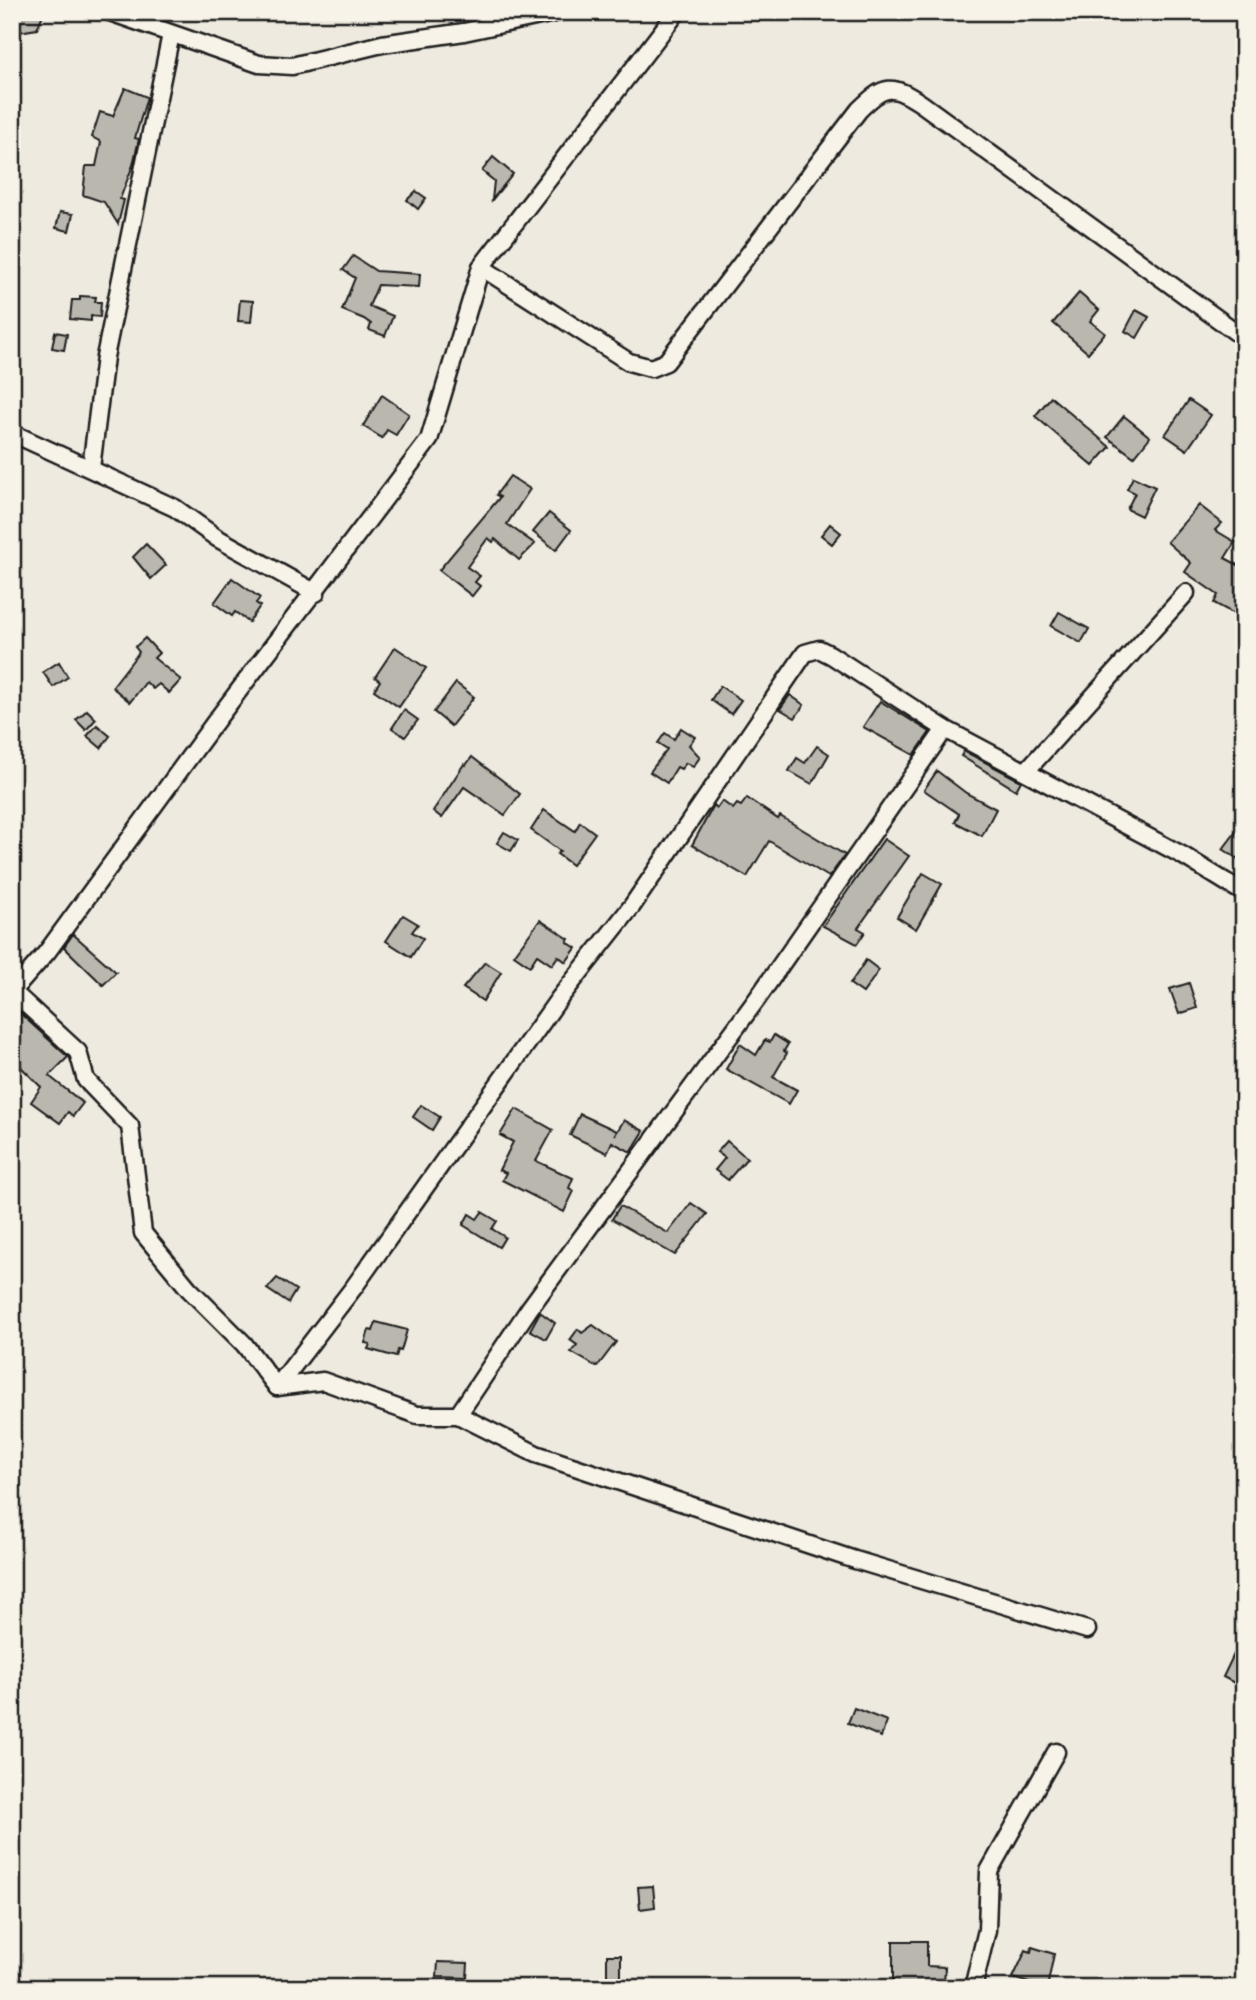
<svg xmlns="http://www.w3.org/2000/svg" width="1256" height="2000" font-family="'Patrick Hand',sans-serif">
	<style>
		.building { fill: #bab7af; stroke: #1c1c1c; stroke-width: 2 }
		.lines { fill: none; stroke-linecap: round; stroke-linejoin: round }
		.street-casing { stroke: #1c1c1c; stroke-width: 21 }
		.street { stroke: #f7f3e8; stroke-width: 16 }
	</style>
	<rect width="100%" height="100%" fill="#eeeae0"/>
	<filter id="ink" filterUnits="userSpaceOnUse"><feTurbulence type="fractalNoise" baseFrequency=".0143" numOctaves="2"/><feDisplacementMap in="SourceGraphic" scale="14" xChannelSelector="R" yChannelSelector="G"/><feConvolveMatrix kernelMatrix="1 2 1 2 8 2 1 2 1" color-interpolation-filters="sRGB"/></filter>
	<g filter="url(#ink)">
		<!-- building -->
		<g class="building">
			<path d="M12,12H44L37,29L12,33Z"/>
			<path d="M125,88L147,97L135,138L139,139L133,165L120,199L124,200L118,224L104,202L83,195L86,166H96L101,142L92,137L100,112L113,116Z"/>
			<path d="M493,157L513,174L492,200L494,181L482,171Z"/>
			<path d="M416,191L426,198L418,209L407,200Z"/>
			<path d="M60,212L73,214L69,231L56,228Z"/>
			<path d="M353,256L376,271L420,274L419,287L378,285L369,306L393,316L385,336L369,330L371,324L364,319L342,310L355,278L343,270Z"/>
			<path d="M1079,293L1099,310L1090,321L1105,333L1088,353L1053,323Z"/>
			<path d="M80,296L96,297L95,302H101L100,317L91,316V321L70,319L72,300H80Z"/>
			<path d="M240,300L253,301L251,322L238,321Z"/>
			<path d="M1136,310L1149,317L1137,338L1125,331Z"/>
			<path d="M55,332L67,334L64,350L52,348Z"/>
			<path d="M382,395L409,414L396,435L387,430L382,438L363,426Z"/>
			<path d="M1051,397L1110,447L1093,466L1035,416Z"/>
			<path d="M1189,400L1211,415L1187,450L1165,435Z"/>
			<path d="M1124,416L1150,437L1134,457L1107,437Z"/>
			<path d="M510,476L530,489L507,524L535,544L519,560L495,539L493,542L488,538L467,567L480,576L475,582L480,586L472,596L439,570L500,497L496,495Z"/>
			<path d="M1133,477L1155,487L1141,516L1127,509L1135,493L1127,489Z"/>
			<path d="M1199,505L1222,523L1215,530L1235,542L1225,558L1244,568V602L1236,615L1214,603L1218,595L1185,572L1191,563L1167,542Z"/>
			<path d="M549,513L571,530L556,550L533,532Z"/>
			<path d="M830,524L841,533L832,544L821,535Z"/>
			<path d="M146,544L166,565L151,579L133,557Z"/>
			<path d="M232,578L260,598L256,603L260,606L249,622L235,612L232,616L214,603Z"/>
			<path d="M1059,612L1089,629L1081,643L1051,626Z"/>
			<path d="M145,638L159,653L154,658L181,680L169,693L159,684L153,689L146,682L130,702L112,687L139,652L135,647Z"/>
			<path d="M395,647L426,668L399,707L374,690L380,681L375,677Z"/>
			<path d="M59,662L68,677L53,687L43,672Z"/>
			<path d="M456,683L474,697L451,726L434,712Z"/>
			<path d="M720,686L741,700L731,714L711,700Z"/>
			<path d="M790,695L804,705L795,718L780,709Z"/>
			<path d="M880,701L930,732L914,755L863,727Z"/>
			<path d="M87,710L96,719L86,730L76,720Z"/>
			<path d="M404,710L418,720L405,737L392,728Z"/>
			<path d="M97,725L110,736L101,748L87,736Z"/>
			<path d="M681,728L695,737L689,745L700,757L693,767L686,763L681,769L677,767L667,783L650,772L667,749L658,743L665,733L674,739Z"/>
			<path d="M817,746L829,754L812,784L789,771L797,758L805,763Z"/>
			<path d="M964,751L1021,781L1016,790L961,756Z"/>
			<path d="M472,757L520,794L505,815L464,787L442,818L433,811L464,764L466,765Z"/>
			<path d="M937,771L966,793L996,809L982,836L955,822L959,814L924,790Z"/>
			<path d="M747,798L778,819L780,816L845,855L829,877L769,841L747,877L692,845L714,805L717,808L722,801L733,809L737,804L741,806Z"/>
			<path d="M544,810L575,831L580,822L595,833L572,865L557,854L560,851L531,830Z"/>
			<path d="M1244,821V863L1223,849Z"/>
			<path d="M504,832L518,840L511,851L497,843Z"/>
			<path d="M884,839L909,856L858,928L865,932L857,944L823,926Z"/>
			<path d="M923,873L942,884L916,929L897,917Z"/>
			<path d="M403,915L418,924L412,932L423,938L411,957L386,941Z"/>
			<path d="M540,920L569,939L567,942L576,948L566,962L558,956L552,965L537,955L530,966L514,955Z"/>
			<path d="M73,934L116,972L103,985L64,947Z"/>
			<path d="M866,960L879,970L863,993L850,984Z"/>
			<path d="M485,962L501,972L483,1001L463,988Z"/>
			<path d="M1189,983L1197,1008L1179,1014L1170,989Z"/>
			<path d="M12,1006L68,1057L49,1076L83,1103L73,1116L68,1112L60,1123L31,1102L41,1087L12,1058Z"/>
			<path d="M774,1035L788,1044L784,1051L787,1053L773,1077L797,1090L789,1104L726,1069L740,1044L756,1055L765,1040L770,1042Z"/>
			<path d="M421,1105L440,1117L432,1130L413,1117Z"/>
			<path d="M516,1109L553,1130L536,1161L573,1178L569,1188L574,1191L564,1212L502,1180L506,1173L499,1170L513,1142L500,1135Z"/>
			<path d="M580,1114L617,1131L615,1135L624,1120L644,1131L631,1152L612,1142L607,1153L570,1135Z"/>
			<path d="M727,1141L747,1158L728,1180L715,1170L725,1158L717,1152Z"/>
			<path d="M691,1203L707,1214L675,1255L612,1219L620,1206L668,1233Z"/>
			<path d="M482,1212L497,1221L492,1229L505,1237L499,1247L463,1225L469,1214L477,1219Z"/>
			<path d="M277,1278L296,1290L288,1303L267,1289Z"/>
			<path d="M540,1312L555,1323L546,1339L530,1330Z"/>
			<path d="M376,1322L407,1330L401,1351L398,1350L396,1357L368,1349L370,1344L365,1343L369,1330L373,1331Z"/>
			<path d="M593,1325L616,1342L597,1367L571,1352L577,1345L570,1340L578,1329L582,1333Z"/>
			<path d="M1234,1654L1244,1658V1688L1223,1677Z"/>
			<path d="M854,1708L887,1721L881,1737L848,1723Z"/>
			<path d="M653,1886L655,1907L640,1909L638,1887Z"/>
			<path d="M893,1941H927V1966L945,1967L944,1982H938V1988H893Z"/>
			<path d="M1032,1947L1054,1954L1047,1988H1034L1035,1985L1013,1978L1026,1950L1031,1952Z"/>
			<rect x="607" y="1955" width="14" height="25"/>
			<path d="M438,1962L468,1963L467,1978L437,1977Z"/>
		</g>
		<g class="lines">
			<defs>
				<g id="street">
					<path d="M110,12L259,64L292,66L382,44L464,32L559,12"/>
					<path d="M481,267L629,362L651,368L666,362L859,110C885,84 892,84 922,104L1244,338"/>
					<path d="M12,433L175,508L217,538L316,593"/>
					<path d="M91,468L105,357L171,34"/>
					<path d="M1027,770L1186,593"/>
					<path d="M12,992L47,952L218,718L429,440L481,267L677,12"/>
					<path d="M13,992L78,1052L86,1080L130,1126L143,1233L189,1289L244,1344L277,1387L323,1381L417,1415H458L536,1454L855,1560L1087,1630"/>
					<path d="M277,1387L354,1287L558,1000L632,906L805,653L819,649L831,655L945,729L1182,855L1244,893"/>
					<path d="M458,1415L529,1309L757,999L945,729"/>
					<path d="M973,1988L987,1930L989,1871L1056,1752"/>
				</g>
			</defs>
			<!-- street casing -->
			<use href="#street" class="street-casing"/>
			<!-- street -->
			<use href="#street" class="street"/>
		</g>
	</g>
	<!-- margin -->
	<rect width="1256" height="2000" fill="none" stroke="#f7f3e8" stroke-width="42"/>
	<rect x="21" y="21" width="1214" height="1958" fill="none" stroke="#1c1c1c" stroke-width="2.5" filter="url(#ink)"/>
</svg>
